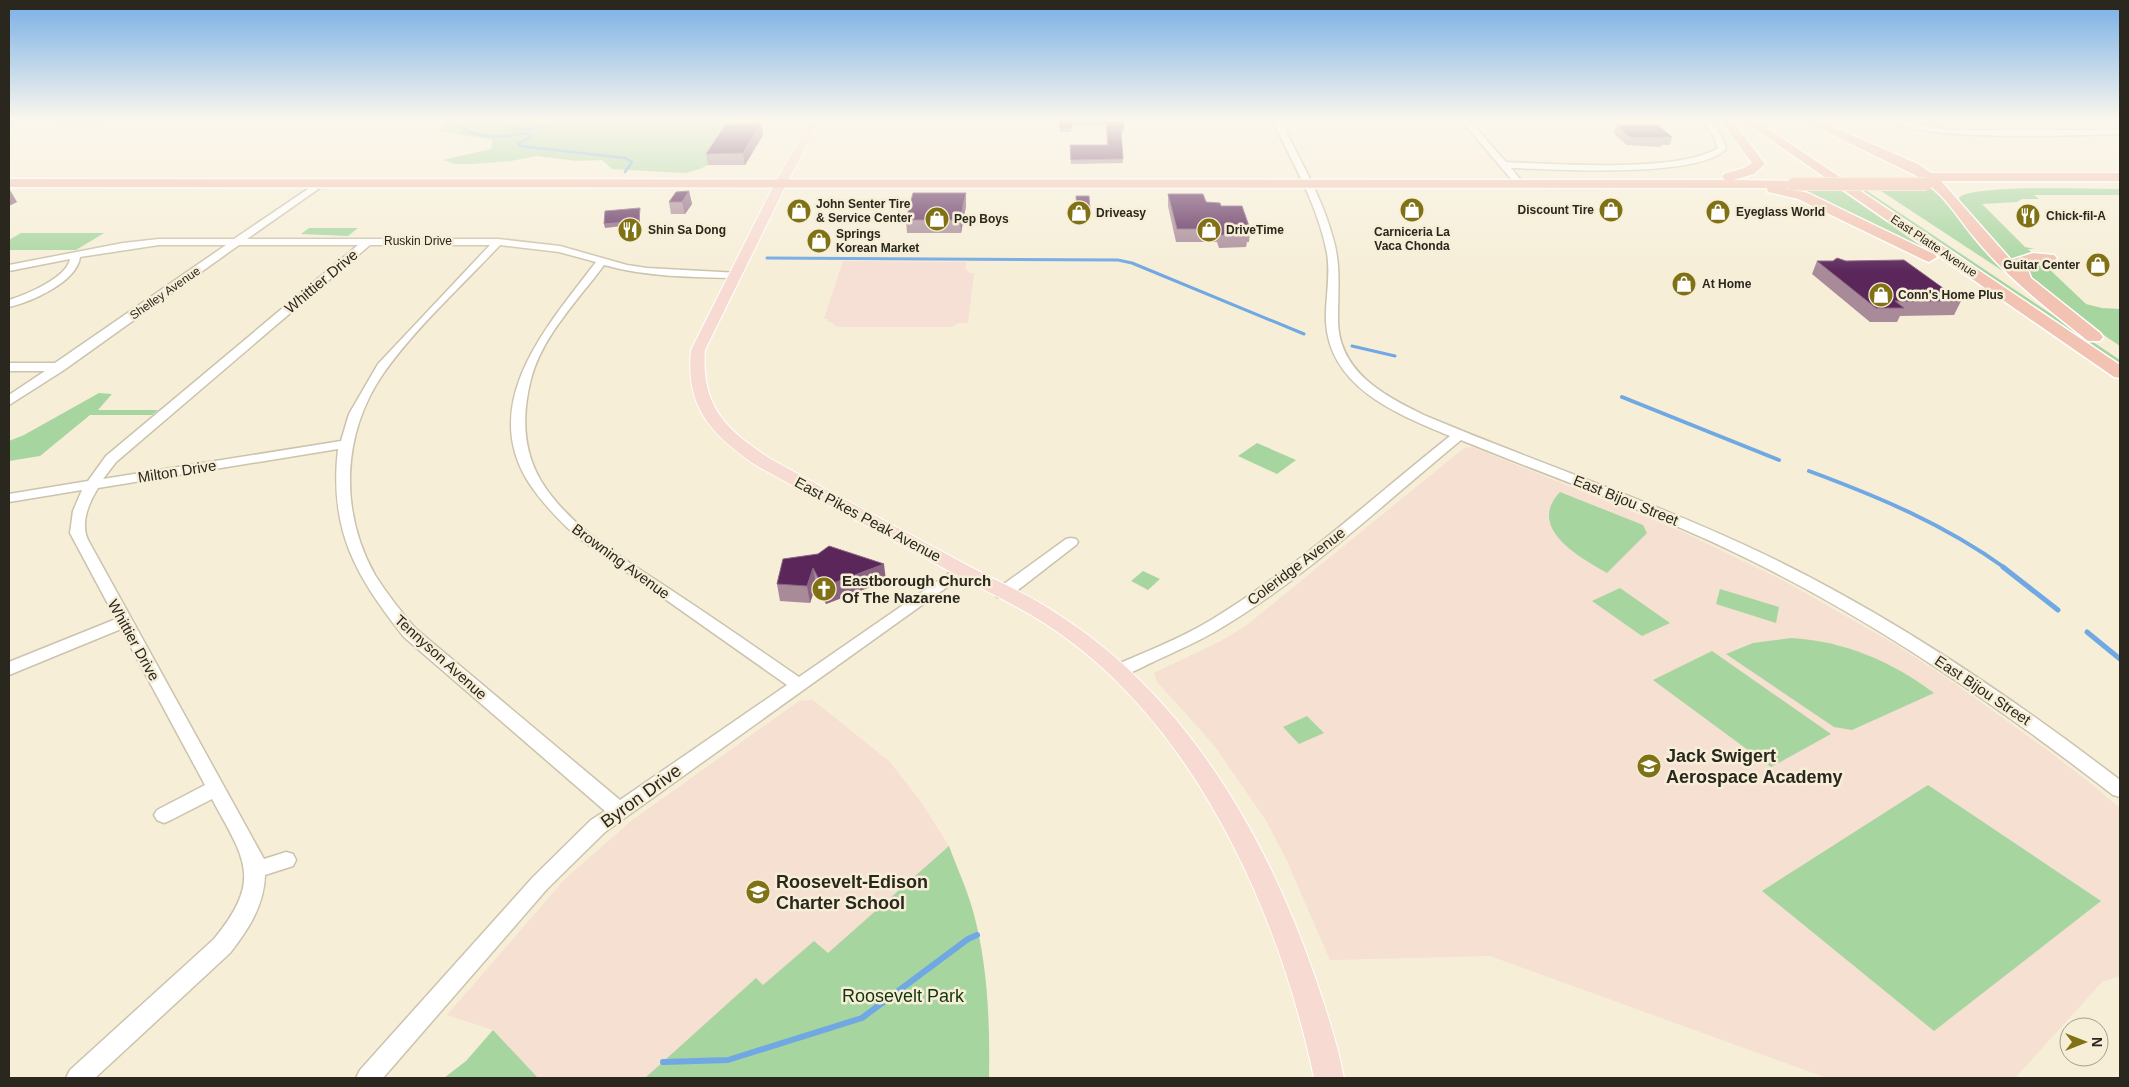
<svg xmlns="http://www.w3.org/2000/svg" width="2129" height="1087" font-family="Arial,sans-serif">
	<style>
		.industrial { fill: #f6dfd4 }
		.education { fill: #f5e0d1 }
		.green { fill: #a7d5a0 }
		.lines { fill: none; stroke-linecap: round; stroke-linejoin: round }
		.stream-far4 { stroke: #6fa8e3; stroke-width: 2.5 }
		.stream-far3 { stroke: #6fa8e3; stroke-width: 3 }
		.stream-far2 { stroke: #6fa8e3; stroke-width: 4 }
		.stream-far1 { stroke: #6fa8e3; stroke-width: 5 }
		.stream { stroke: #6fa8e3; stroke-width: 6 }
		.minor-casing { stroke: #cbc3ad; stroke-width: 3 }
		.major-casing { stroke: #fff; stroke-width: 2 }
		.highway-casing { stroke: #fff; stroke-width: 3 }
		.minor { fill: #fff; fill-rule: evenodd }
		.major { fill: #f7dad1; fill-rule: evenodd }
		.highway { fill: #f2c2b2; fill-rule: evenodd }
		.highway-bridge-casing { stroke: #fff; stroke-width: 14; stroke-linecap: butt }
		.highway-bridge { stroke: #f2c2b2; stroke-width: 13 }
		.wall { fill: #a88a99 }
		.shaded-wall { fill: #8a6380 }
		.building { fill: #5b275b; stroke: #8a6380 }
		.labels { text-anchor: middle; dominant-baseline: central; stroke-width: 5; stroke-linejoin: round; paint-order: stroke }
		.far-poi-label { font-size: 12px; font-weight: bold; fill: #2a271e; stroke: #f6eed7; text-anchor: start }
		.far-street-label { font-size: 12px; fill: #2a271e; stroke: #f6eed7 }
		.street-label { font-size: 15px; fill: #2a271e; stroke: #f6eed7 }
		.poi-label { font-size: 15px; font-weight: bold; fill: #2a271e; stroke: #f6eed7; text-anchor: start }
		.near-poi-label { font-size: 18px; font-weight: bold; fill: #2a271e; stroke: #f6eed7; text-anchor: start }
		.near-street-label { font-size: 18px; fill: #2a271e; stroke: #f6eed7 }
		.near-park-label { font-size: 18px; fill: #11360b; stroke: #f6eed7 }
	</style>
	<rect width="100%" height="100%" fill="#f6eed7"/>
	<!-- industrial -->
	<path class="industrial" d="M843,261L967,262L965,268L969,273H974L968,323H958L952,327H837L831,322H827L828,319H824Z"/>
	<!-- education -->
	<g class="education">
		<path d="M1472,447L1683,532L1786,582L1898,646L1951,681L2050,752L2095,787L2120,808V976L2102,982L2015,1078H1827L1490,956L1330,960L1287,861L1267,822L1214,745L1157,682L1154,673L1221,641L1247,625L1464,448Z"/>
		<path d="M813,700L890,762L921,802L949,846L965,905L663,1062L645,1078H537L493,1030L447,1015L565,879L631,821L799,701Z"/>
	</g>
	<!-- green -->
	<g class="green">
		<path d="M452,120H741L728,135L708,165L700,169L685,173L612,169L602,160L578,161L536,156L511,161L472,164H454L443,160L491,149L492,140L437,131Z"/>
		<path d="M1792,188L1839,189L1933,254L1802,195Z"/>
		<path d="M1851,189H1864L2120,360V370Z"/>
		<path d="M1878,189H1936L2012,277Z"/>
		<path d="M2120,189V195H2034L2039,199H2022L2017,202L1982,204L2025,247L2035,249H2028L2086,304L2102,308L2120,309V346L2080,319L2014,265L1962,205L1959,198C1970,184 2096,189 2120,189Z"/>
		<path d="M309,228H358L348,236L301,234Z"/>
		<path d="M21,233H104L76,250H9V240Z"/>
		<path d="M99,393L112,394L98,410H158L152,415H90L40,456L9,461V441L24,435Z"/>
		<path d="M1257,443L1296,460L1277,474L1238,456Z"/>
		<path d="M1560,492L1643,525L1647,533L1607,573C1579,557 1526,528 1560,492Z"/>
		<path d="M1143,571L1160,579L1148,590L1131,581Z"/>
		<path d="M1620,588L1670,623L1642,636L1592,601Z"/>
		<path d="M1720,589L1779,607L1776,623L1716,604Z"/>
		<path d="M1791,638C1844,641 1891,661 1934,693L1852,730L1834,727L1726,654L1753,643Z"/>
		<path d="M1712,651L1831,734L1771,767L1653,680Z"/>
		<path d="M1307,716L1324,733L1299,744L1283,727Z"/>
		<path d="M1928,785L2101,901L1934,1031L1762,891Z"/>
		<path d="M949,846C957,868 967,889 973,911C988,965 990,1023 989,1078H645L756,978L763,985L814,941L828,953Z"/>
		<path d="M493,1030L538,1078H444L466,1061Z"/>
	</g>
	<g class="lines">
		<!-- stream-far4 -->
		<g class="stream-far4">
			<path d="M458,120L456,123C471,137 494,138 513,135C521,134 526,132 533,135L518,144L520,146L625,158L632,162L625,172"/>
			<path d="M506,120L505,125C525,135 547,125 567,120"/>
		</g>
		<!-- stream-far3 -->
		<g class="stream-far3">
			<path d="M767,258L1118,260L1132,263L1304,334"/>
			<path d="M1352,346L1395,356"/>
		</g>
		<!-- stream-far2 -->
		<g class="stream-far2">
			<path d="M1622,397L1779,460"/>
			<path d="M1809,471C1879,497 1944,524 2005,568"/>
		</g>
		<!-- stream-far1 -->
		<g class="stream-far1">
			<path d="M2003,567L2058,610"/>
			<path d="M2087,632L2120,659"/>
		</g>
		<!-- stream -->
		<path class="stream" d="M663,1062L728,1060L862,1018L968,939L977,935"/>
		<defs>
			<g id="minor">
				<path d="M1272,120H1280C1299,158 1322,197 1333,238C1341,265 1338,290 1338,318C1337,371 1383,395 1426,416C1540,464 1658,503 1770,557C1895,618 2010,696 2120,780V797L2113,795C2002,709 1886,628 1760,565C1664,516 1561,481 1461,440C1383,504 1308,576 1221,628C1200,641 1176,651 1153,662C1141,667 1124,679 1111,675L1108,671L1111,667C1145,652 1180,639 1211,620C1297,568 1372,498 1450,436C1397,414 1330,388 1326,322C1325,299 1331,276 1327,253C1318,206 1293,163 1272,120Z"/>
				<path d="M1461,120H1469L1506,162C1556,164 1678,173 1718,148L1713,135L1702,120H1710L1721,135L1726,149C1697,179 1555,169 1511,168L1524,184L1520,187L1517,186Z"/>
				<path d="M1891,120C1904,119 1931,127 1947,130H2120V134C2077,135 1920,142 1891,120Z"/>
				<path d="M321,180L325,183L324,185L247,239H498L560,246L627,265L647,268L739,273L740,275L735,278C691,277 647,277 604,265C579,299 542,336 531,379C522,414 522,449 541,481C572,531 630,562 677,594C718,621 758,649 799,677L958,567L963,565L971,570L605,832L547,889L383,1078H356L360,1070L533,877L591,820L605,811L404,637C355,575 329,530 338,449L98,488C89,503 80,522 88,540L264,859L286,852L293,854L296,860L293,866L265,875C264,906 248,930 230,953L95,1078H66L70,1070L214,939C263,879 245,860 212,799L171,820L164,823L157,820L154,815L157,810L205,785L121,629L9,675V662L116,619L70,533L73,511L82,490L9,502V494L88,481L106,456L358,245H239L64,370L9,405V395L45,371H9V363H55L226,245H159L80,257C77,282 31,302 9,307V300C25,295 67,278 70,259L9,271V265L123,243L159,239H234ZM370,245H490L378,364L349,414L341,441L103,479L116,462ZM500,245L559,252L596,262C549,324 477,402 529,483C542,503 559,520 577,537L787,685L620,800L416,629C401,612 387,594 375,575C339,511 342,434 383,374C415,328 462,286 500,245Z"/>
				<path d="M1071,538L1076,539L1078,542L1076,545L1009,597H997L995,593L997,589L1066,539Z"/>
			</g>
			<g id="major">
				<path d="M16,120H29L9,129V123Z"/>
				<path d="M811,120H821L790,177L705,350C701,406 725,429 769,458C834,494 900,529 965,564C996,581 1030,595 1059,615C1187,697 1268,839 1316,980C1327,1012 1338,1045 1344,1078H1314C1279,912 1193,718 1044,623C1014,604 980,588 949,571C885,536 821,501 757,466C712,435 685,408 691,350L778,177Z"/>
			</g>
			<g id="highway">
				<path d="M1720,120H1732L1765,164L1754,174L1733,180L1799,181L1801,184L1799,187L1786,188L1808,193L1934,254L1937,257L1929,262L1924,260L1798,199L1768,192L1767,188L9,187V179L1725,180L1722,177L1724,174L1744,168L1752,163Z"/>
				<path d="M1742,120H1755L2120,365V378L2114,377Z"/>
				<path d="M1802,120H1817L1918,164L1931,173H2120V181H1941L2011,260L2033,253L2054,255L2057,258L2054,261L2026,265L2031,278L2100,333L2103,337L2100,341H2088C2048,309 2006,277 1974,237C1960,221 1939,185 1918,180L1917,176Z"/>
			</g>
		</defs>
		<!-- minor casing -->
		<use href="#minor" class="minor-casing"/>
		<!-- major casing -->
		<use href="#major" class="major-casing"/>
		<!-- highway casing -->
		<use href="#highway" class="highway-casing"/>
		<!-- minor -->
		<use href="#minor" class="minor"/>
		<!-- major -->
		<use href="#major" class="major"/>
		<!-- highway -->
		<use href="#highway" class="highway"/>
		<defs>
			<path id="highway-bridge" d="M1794,184H1926"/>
		</defs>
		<!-- highway-bridge casing -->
		<use href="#highway-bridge" class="highway-bridge-casing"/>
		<!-- highway-bridge -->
		<use href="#highway-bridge" class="highway-bridge"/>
	</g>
	<!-- wall -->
	<g class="wall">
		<path d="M57,120H105L101,122H58Z"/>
		<path d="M1059,120H1143H1123L1124,133H1121L1123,163L1071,164L1070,145H1107L1106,125H1072L1071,132H1060Z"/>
		<path d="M761,123L763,135L745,165H708L706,154Z"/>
		<path d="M1616,125L1672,137L1670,145H1661V147L1627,145L1614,134Z"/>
		<path d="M689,191L692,204L685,214H671L669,202Z"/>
		<path d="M1168,194L1221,206L1250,229L1249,242H1247L1246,247L1219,248L1217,242H1176L1168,206Z"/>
		<path d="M1076,196L1090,209V218H1077Z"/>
		<path d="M966,206L961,233H907L906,220Z"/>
		<path d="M1817,261L1961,301L1954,315L1900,316L1897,322H1870L1812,274Z"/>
		<path d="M783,559L886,581L826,604L816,585L810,603L780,601L777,584Z"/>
	</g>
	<!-- shaded-wall -->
	<g class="shaded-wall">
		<path d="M761,123L763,135L745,165L743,153Z"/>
		<path d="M9,190H10L17,202L9,206Z"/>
		<path d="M689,191L692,204L685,214L682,202Z"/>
		<path d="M966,193V206L961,233L960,220Z"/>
		<path d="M640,208V224L605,228L604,224Z"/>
		<path d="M884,564L886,581L826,604L823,587Z"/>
		<path d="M813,568L816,585L810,603L807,586Z"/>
	</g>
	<!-- building -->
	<g class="building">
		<path d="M1059,120H1123L1124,129H1121L1123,159L1071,160L1070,145H1108L1106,121H1072V128H1060Z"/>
		<path d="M761,123L743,153L706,154L726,124Z"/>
		<path d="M1616,125H1658L1672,137H1662L1664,138L1630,137Z"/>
		<path d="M689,191L682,202H669L676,192Z"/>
		<path d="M913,193H966L960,220H906Z"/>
		<path d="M1168,194H1203L1206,202L1220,203L1221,206H1242L1250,229H1246L1248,234L1220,235L1218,229H1177Z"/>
		<path d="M1076,196H1089L1090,209H1077Z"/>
		<path d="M640,208L639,221L604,224L605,211Z"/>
		<path d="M1837,258L1846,261L1904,260L1961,301H1895L1904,308H1876L1817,261H1833Z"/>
		<path d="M829,546L884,564L823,587L813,568L807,586L777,584L783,559L818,554Z"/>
	</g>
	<!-- sky -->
	<linearGradient id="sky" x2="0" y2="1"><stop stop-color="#77afe6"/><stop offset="0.44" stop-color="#fbf7ed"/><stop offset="1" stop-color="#fbf7ed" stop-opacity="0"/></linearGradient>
	<rect width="2129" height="272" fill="url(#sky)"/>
	<!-- icons -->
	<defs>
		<symbol id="shop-disc" viewBox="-11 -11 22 22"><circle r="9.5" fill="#807214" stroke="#f6eed7"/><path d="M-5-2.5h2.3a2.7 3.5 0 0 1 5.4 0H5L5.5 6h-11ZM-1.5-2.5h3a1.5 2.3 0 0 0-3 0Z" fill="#fff"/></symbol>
		<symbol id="restaurant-disc" viewBox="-11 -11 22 22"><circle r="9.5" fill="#807214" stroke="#f6eed7"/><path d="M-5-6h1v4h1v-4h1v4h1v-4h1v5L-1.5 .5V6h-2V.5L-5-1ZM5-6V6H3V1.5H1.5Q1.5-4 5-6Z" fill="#fff"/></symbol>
		<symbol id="church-disc" viewBox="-11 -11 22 22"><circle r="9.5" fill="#807214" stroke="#f6eed7"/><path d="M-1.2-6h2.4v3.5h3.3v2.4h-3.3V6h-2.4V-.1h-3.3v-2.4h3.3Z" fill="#fff"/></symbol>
		<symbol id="school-disc" viewBox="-11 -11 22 22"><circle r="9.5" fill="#807214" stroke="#f6eed7"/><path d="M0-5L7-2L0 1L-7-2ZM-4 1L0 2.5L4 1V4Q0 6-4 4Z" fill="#fff"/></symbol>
	</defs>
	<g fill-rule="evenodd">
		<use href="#shop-disc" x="1398" y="196" width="28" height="28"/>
		<use href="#shop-disc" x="1597" y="196" width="28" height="28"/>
		<use href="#shop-disc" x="785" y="197" width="28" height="28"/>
		<use href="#shop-disc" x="1704" y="198" width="28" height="28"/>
		<use href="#shop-disc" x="1065" y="199" width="28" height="28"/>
		<use href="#restaurant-disc" x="2014" y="202" width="28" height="28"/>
		<use href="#shop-disc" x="923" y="205" width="28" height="28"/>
		<use href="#restaurant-disc" x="616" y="216" width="28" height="28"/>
		<use href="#shop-disc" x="1195" y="216" width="28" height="28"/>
		<use href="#shop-disc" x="805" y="227" width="28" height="28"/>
		<use href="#shop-disc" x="2084" y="251" width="28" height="28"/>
		<use href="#shop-disc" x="1670" y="270" width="28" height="28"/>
		<use href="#shop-disc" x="1867" y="281" width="28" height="28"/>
		<use href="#church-disc" x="810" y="575" width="28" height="28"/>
		<use href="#school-disc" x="1635" y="752" width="28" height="28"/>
		<use href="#school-disc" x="744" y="878" width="28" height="28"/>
	</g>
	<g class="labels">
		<!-- far-poi labels -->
		<g class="far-poi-label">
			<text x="816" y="204">John Senter Tire<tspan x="816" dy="14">&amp; Service Center</tspan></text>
			<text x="1594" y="210" text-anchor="end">Discount Tire</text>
			<text x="1736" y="212">Eyeglass World</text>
			<text x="1096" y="213">Driveasy</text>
			<text x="2046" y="216">Chick-fil-A</text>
			<text x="954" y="219">Pep Boys</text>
			<text x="648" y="230">Shin Sa Dong</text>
			<text x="1226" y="230">DriveTime</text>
			<text x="1412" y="232" text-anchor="middle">Carniceria La<tspan x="1412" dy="14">Vaca Chonda</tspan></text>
			<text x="836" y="234">Springs<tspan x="836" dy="14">Korean Market</tspan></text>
			<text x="2080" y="265" text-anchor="end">Guitar Center</text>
			<text x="1702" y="284">At Home</text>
			<text x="1898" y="295">Conn's Home Plus</text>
		</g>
		<!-- far-street labels -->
		<g class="far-street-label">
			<text x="418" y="241">Ruskin Drive</text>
			<text transform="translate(1934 246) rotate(34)">East Platte Avenue</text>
			<text transform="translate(165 293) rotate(-35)">Shelley Avenue</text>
		</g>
		<!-- street labels -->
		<g class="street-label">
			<text transform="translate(321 281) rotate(-40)">Whittier Drive</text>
			<text transform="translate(177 471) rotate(-9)">Milton Drive</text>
			<text transform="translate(1626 500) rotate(22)">East Bijou Street</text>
			<text transform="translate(868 519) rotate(28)">East Pikes Peak Avenue</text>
			<text transform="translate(621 561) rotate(36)">Browning Avenue</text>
			<text transform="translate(1296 566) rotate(-37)">Coleridge Avenue</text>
			<text transform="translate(134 640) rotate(61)">Whittier Drive</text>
			<text transform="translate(441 657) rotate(42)">Tennyson Avenue</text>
			<text transform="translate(1983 690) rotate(34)">East Bijou Street</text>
		</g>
		<!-- poi labels -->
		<g class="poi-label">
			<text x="842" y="580">Eastborough Church<tspan x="842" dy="17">Of The Nazarene</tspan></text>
		</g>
		<!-- near-poi labels -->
		<g class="near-poi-label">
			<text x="1666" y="756">Jack Swigert<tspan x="1666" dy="21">Aerospace Academy</tspan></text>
			<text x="776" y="882">Roosevelt-Edison<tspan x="776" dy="21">Charter School</tspan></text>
		</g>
		<!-- near-street labels -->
		<g class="near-street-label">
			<text transform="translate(641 796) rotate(-36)">Byron Drive</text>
		</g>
		<!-- near-park labels -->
		<g class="near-park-label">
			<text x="903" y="996">Roosevelt Park</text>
		</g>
	</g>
	<!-- border -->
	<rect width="2129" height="1087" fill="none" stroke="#2a271e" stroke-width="20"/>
	<!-- north arrow -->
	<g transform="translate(2084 1042) rotate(90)"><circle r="24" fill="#f6eed7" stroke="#a49e8d"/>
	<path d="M0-4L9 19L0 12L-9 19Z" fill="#807214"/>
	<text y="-8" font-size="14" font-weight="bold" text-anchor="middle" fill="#2a271e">N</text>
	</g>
</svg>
